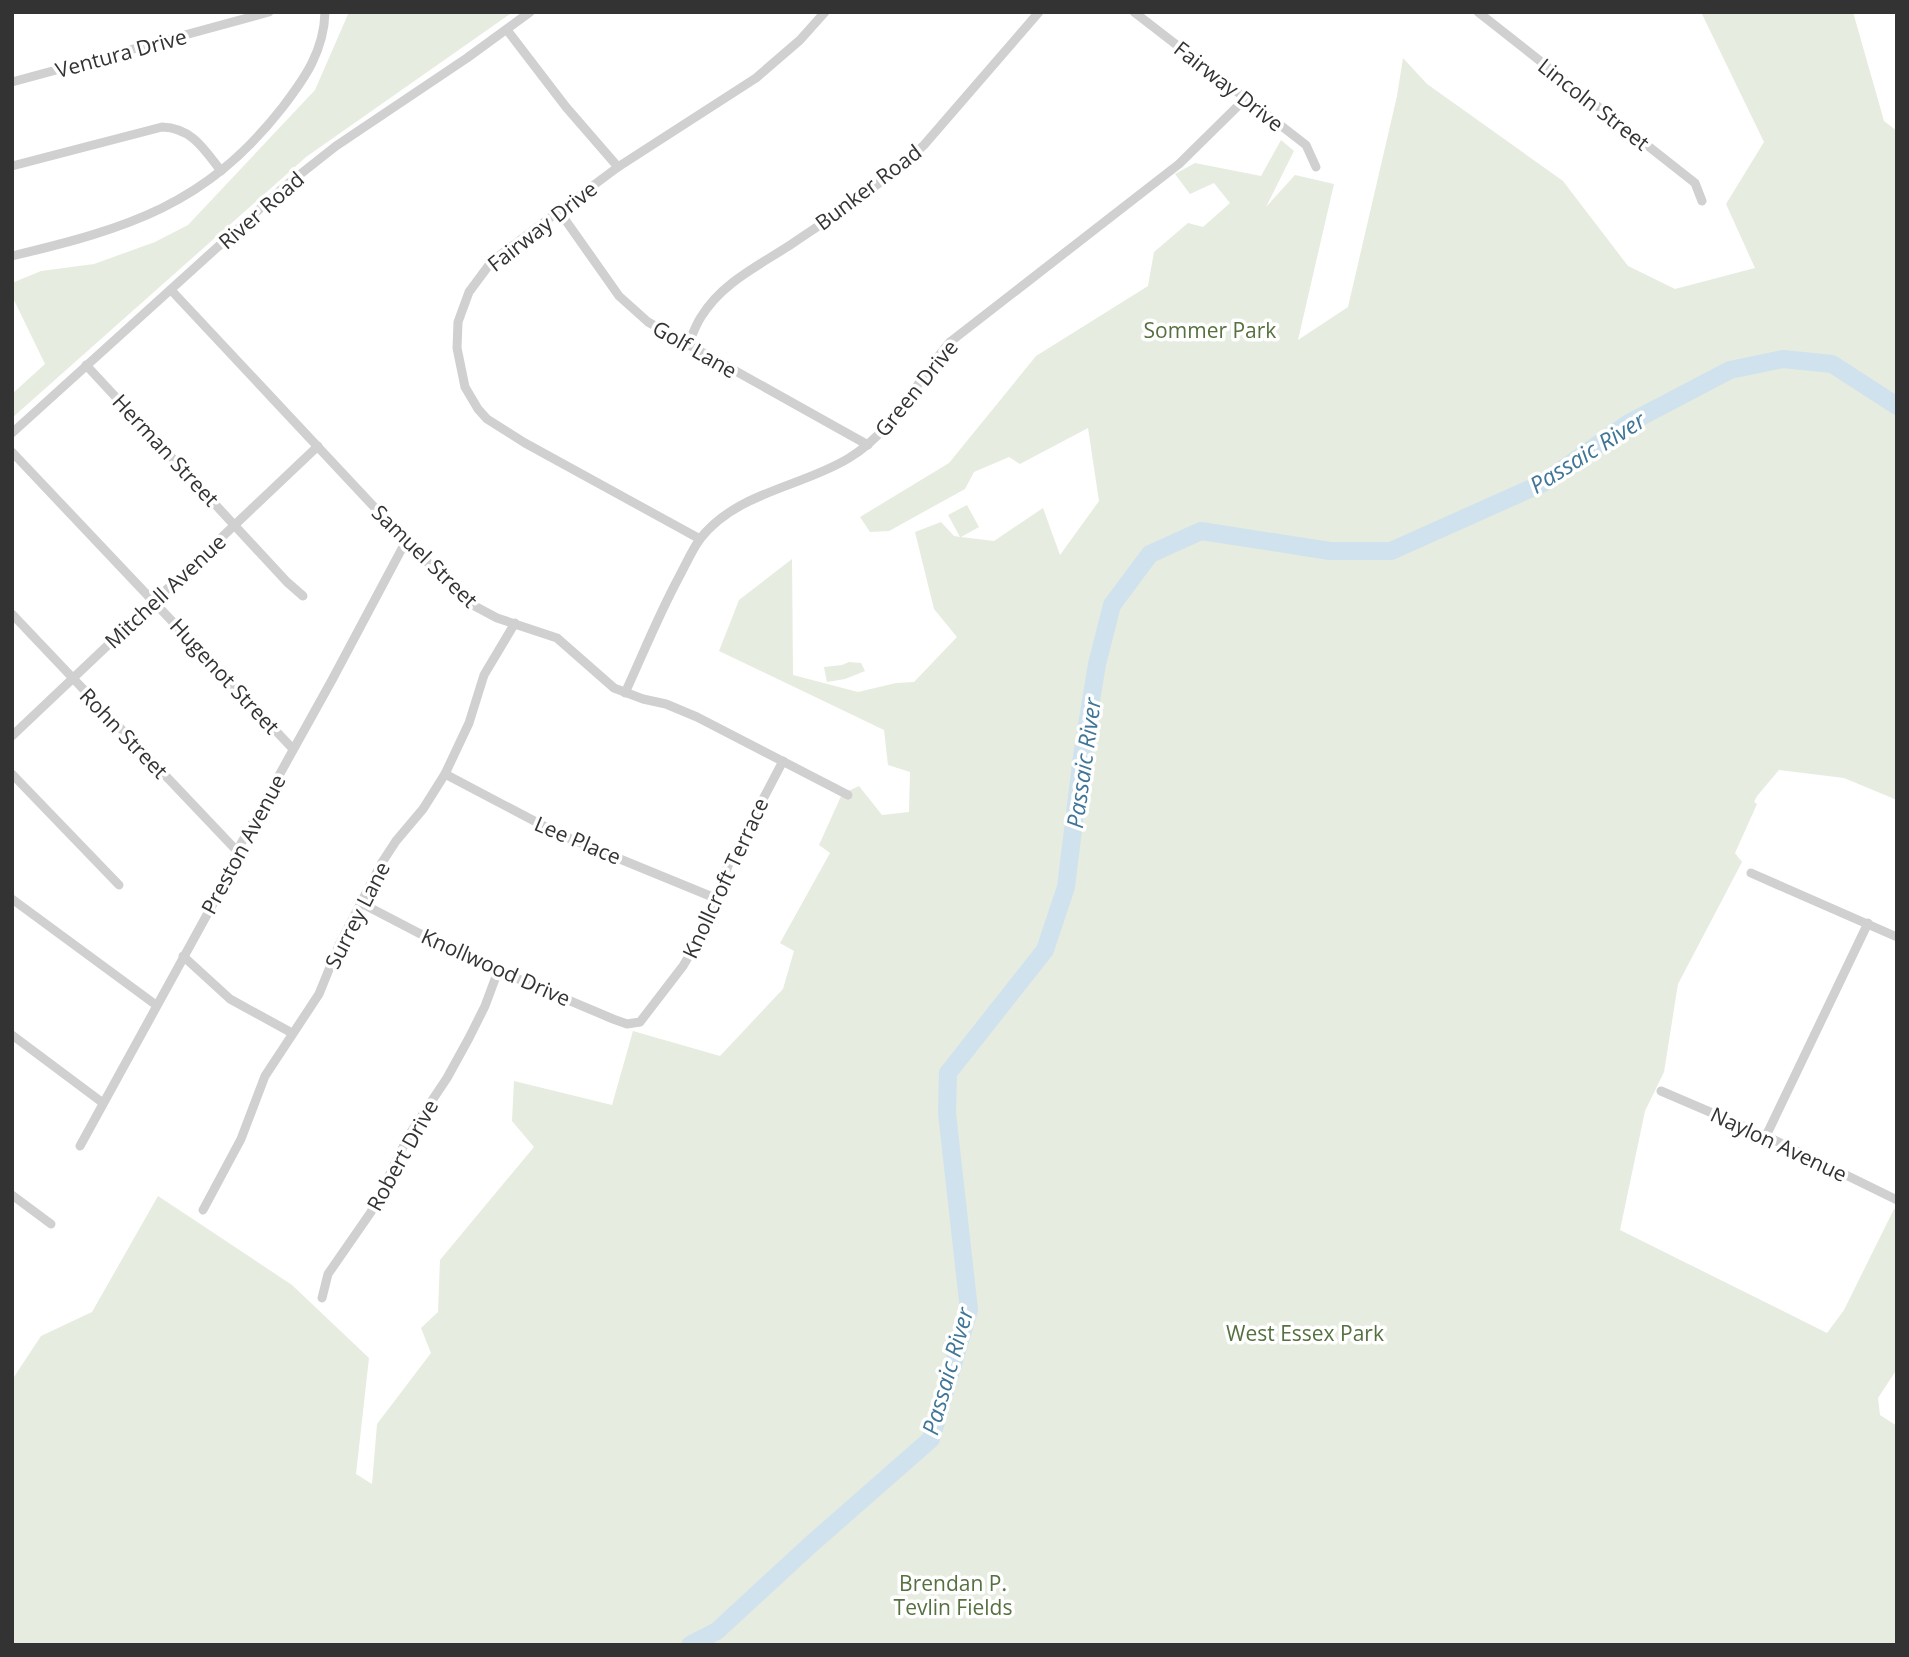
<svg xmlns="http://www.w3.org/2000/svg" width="1909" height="1657" font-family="'Open Sans',sans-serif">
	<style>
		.green { fill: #e6ecdf }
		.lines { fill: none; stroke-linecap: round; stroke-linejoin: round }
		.river { stroke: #cfe2ee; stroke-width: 18 }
		.minor { stroke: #d0d0d0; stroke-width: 9 }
		.labels { text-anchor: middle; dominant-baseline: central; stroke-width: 7; stroke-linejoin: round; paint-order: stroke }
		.street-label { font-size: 21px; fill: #333; stroke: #fff }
		.park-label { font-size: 21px; fill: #56703f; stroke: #fff }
		.water-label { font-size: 23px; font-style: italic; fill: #3f7597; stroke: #fff }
	</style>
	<rect width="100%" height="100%" fill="#fff"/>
	<!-- green -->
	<g class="green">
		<path d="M349,12H513L306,157L12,418V394L45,364L12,296V283L41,271L94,264L155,242L188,225L315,90Z"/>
		<path d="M1701,12H1853L1884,121L1897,131V800L1844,778L1779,770L1757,796L1754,802L1757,804L1735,853L1742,862L1678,984L1664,1072L1645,1111L1620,1230L1827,1333L1844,1310L1894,1209L1897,1211V1369L1878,1398L1880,1415L1897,1426V1645H12V1380L41,1336L92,1312L158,1196L292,1285L369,1358L356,1474L372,1484L377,1424L431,1353L421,1328L438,1312L440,1260L534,1147L512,1121L514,1081L612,1105L633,1031L720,1056L783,989L794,951L780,943L830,853L819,845L842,794L859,786L882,815L909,812L910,772L888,765L884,730L719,651L739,600L792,559L793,675L858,692L896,683L914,682L957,637L934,609L915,532L941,522L954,536L960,537L948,515L967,505L979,527L961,537L994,541L1043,508L1060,555L1099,501L1088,428L1020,464L1009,457L974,472L965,489L889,531L870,532L860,517L949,463L1036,356L1148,286L1154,252L1188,223L1203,227L1230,203L1214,183L1190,194L1175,174L1195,163L1261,176L1281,140L1294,151L1266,207L1295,175L1334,184L1298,340L1348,307L1397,96L1403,58L1427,84L1563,181L1628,266L1675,289L1755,268L1726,204L1764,142Z"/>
		<path d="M849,662L861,663L865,671L845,679L827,682L824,667L842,665Z"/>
	</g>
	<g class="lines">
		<!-- river -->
		<path class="river" d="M690,1645L717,1631L808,1547L931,1439L969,1310L947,1113L948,1073L1045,950L1066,887L1082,756L1097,664L1112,605L1150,554L1201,531L1330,551H1391L1543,483L1629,423L1730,370L1783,359L1832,364L1897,406"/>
		<!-- minor -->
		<g class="minor">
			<path d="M1134,12L1306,145L1316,167"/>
			<path d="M1478,12L1695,183L1702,201"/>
			<path d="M507,30L566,107L618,167"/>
			<path d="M12,82L269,12"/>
			<path d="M12,166L162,127C192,128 204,149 221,171"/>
			<path d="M559,211L619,296L648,322L868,445"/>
			<path d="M12,256C128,228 205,206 282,108C305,78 324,51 325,12"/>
			<path d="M171,290L406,541L469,603L497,618L557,638L614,688L643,699L666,704L697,717L848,795"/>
			<path d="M687,346C692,337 695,326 701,317C721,284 756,267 787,247C834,216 883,184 924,145L1039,12"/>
			<path d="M86,365L287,582L303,596"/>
			<path d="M12,433L284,187L336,146L467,58L530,12"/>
			<path d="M12,452L293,749"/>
			<path d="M700,539L525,443L487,419L478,409L465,387L457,348L458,322L469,292L492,261L618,167L756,78L800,40L825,12"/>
			<path d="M12,614L237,851"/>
			<path d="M625,693C643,654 659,614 679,577C686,564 692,550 700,539C736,492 802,487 849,458C895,430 916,381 950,342L1179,164L1245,99"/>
			<path d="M12,736L318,446"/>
			<path d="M12,774L119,885"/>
			<path d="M445,774L559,834L715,898"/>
			<path d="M1751,873L1897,937"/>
			<path d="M12,899L156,1005"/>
			<path d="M361,903L457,953L613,1019L627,1024L640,1022L683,966L696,944L728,866L783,761"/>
			<path d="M183,956L230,999L292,1033"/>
			<path d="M12,1035L103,1103"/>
			<path d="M1661,1091L1766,1136L1897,1200"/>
			<path d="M1766,1136L1868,923"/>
			<path d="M80,1146L220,891L237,851L332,680L406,541"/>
			<path d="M12,1195L51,1224"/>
			<path d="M203,1210L241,1139L265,1076L319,994L339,945L381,864L396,841L423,809L445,774L469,723L484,675L515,623"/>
			<path d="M322,1298L328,1274L371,1212L409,1135L447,1078L469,1038L485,1006L498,971"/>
		</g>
	</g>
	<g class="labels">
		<!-- street labels -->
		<g class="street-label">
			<text transform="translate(121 53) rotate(-15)">Ventura Drive</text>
			<text transform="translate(1229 86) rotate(38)">Fairway Drive</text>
			<text transform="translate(1594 104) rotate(38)">Lincoln Street</text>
			<text transform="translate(868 187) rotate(-37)">Bunker Road</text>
			<text transform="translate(261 210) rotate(-41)">River Road</text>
			<text transform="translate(542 226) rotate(-38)">Fairway Drive</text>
			<text transform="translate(695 349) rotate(30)">Golf Lane</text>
			<text transform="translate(916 388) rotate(-51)">Green Drive</text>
			<text transform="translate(166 450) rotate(47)">Herman Street</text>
			<text transform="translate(425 556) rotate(44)">Samuel Street</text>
			<text transform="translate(165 591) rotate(-43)">Mitchell Avenue</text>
			<text transform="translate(225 676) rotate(47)">Hugenot Street</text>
			<text transform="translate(124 733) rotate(46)">Rohn Street</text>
			<text transform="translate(578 840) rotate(23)">Lee Place</text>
			<text transform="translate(243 844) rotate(-62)">Preston Avenue</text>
			<text transform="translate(725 878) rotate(-65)">Knollcroft Terrace</text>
			<text transform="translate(357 915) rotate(-63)">Surrey Lane</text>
			<text transform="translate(496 967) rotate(24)">Knollwood Drive</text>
			<text transform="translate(1779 1144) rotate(25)">Naylon Avenue</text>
			<text transform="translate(402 1155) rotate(-61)">Robert Drive</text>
		</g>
		<!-- park labels -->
		<g class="park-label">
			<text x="1210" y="330">Sommer Park</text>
			<text x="1305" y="1333">West Essex Park</text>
			<text x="953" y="1583">Brendan P.<tspan x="953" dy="24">Tevlin Fields</tspan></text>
		</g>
		<!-- water labels -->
		<g class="water-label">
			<text transform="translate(1587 452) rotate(-32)">Passaic River</text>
			<text transform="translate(1083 763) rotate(-82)">Passaic River</text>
			<text transform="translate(947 1371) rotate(-74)">Passaic River</text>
		</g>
	</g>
	<!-- border -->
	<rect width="1909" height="1657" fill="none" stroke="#333333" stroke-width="28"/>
</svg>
